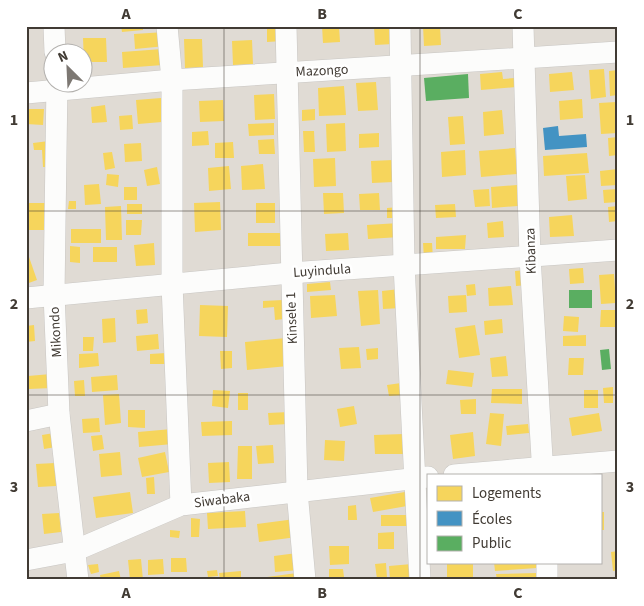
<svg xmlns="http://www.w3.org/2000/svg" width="644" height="606" font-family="'Source Sans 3',sans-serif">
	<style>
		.residential { fill: #e0dbd4; fill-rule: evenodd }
		.homes { fill: #f6d55c }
		.schools { fill: #4393c3 }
		.public { fill: #5aae61 }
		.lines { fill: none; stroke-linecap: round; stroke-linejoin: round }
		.minor-casing { stroke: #c8c6c3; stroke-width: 22 }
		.minor { stroke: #fcfcfb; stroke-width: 21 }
		.grid { fill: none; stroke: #413b34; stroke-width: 1; stroke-opacity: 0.55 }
		.labels { text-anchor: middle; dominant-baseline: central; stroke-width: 5; stroke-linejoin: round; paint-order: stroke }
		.street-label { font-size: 14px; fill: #413b34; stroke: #fff }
		.neatline { fill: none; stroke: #413b34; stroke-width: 2 }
		.grid-label { font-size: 16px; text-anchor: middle; font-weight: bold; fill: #413b34 }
	</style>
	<rect width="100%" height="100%" fill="#eceae7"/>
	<!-- residential -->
	<path class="residential" d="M26,26H618V580H26ZM52,52H82V82H52ZM428,475H600V562H428Z"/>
	<!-- homes -->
	<g class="homes">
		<path d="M121,26H143V30L122,32Z"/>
		<path d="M322,26H339L340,42L323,43Z"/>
		<path d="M374,26H392L393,44L375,45Z"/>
		<path d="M423,26H440L441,45L424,46Z"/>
		<path d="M282,27L283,41L267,42V28Z"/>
		<path d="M165,32L166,46L135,49L134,34Z"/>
		<path d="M83,38H106L107,62H84Z"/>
		<path d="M184,39H202L203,67L185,68Z"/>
		<path d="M252,40L253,64L233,65L232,41Z"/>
		<path d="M162,49L163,65L123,68L122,52Z"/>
		<path d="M604,69L606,97L591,99L589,70Z"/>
		<path d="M618,70V95L610,96L609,71Z"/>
		<path d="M502,72L503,79L515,78L516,87L481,90L480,74Z"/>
		<path d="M572,72L574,90L550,92L549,74Z"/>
		<path d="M376,82L378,110L358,111L356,83Z"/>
		<path d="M344,86L346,115L319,116L318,88Z"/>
		<path d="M274,94L275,119L255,120L254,95Z"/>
		<path d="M161,98L162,122L138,124L136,100Z"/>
		<path d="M582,99L583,118L560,120L559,101Z"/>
		<path d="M223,100L224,121L200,122L199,101Z"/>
		<path d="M616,102L618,133L601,134L599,103Z"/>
		<path d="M105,105L107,122L92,123L91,107Z"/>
		<path d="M26,109H44L43,125L26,124Z"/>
		<path d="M315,109V120L302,121V110Z"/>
		<path d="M502,110L504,134L484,136L483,112Z"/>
		<path d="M132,115L133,129L120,130L119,116Z"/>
		<path d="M463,116L465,144L450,145L448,117Z"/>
		<path d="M274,123V135L249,136L248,124Z"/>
		<path d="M345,123L346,151L327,152L326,124Z"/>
		<path d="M208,131L209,145L192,146V132Z"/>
		<path d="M303,131H314L315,152H304Z"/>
		<path d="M379,133V147L359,148V134Z"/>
		<path d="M618,137V155L609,156L608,138Z"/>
		<path d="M274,139L275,154H259L258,140Z"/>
		<path d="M49,141L52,167H43L42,150H34L33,143Z"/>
		<path d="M233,142L234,158H215V143Z"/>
		<path d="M141,143L142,161L125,162L124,144Z"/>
		<path d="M515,148L517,174L481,177L479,151Z"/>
		<path d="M465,150L466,175L442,177L441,152Z"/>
		<path d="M112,152L115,168L105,170L103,153Z"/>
		<path d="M587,153L589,173L544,176L543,156Z"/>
		<path d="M335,158L336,186L314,187L313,159Z"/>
		<path d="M393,160L394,182L372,183L371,161Z"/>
		<path d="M263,164L265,189L242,190L241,166Z"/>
		<path d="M229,166L231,189L209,191L208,168Z"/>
		<path d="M157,167L160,184L147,186L144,170Z"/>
		<path d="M618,169V185L601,186L600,171Z"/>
		<path d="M107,174L119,175L118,187L106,185Z"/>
		<path d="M585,175L587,199L568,201L566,176Z"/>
		<path d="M99,184L101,204L85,205L84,185Z"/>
		<path d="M517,185L518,206L492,208L491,187Z"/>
		<rect x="124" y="187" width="13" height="13"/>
		<path d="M489,189L490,206L475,207L473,190Z"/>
		<path d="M618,189V202L604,203L603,190Z"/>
		<path d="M323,193H343L344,213L324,214Z"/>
		<path d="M379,193L380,210H360L359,194Z"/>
		<path d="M69,201H76V209H68Z"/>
		<path d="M220,202L221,230L195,232L194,203Z"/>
		<path d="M26,203H46L45,230H26Z"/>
		<rect x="256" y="203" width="19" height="20"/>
		<rect x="127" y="204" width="15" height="10"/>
		<path d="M455,204L456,217L436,218L435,205Z"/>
		<path d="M121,206L122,240H106L105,207Z"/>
		<path d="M618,206V221L609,222L608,207Z"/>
		<path d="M399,207V218H387V208Z"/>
		<path d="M572,215L574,236L550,237L549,217Z"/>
		<path d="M126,220H142L141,235H126Z"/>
		<path d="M503,221L504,237L488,238L487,223Z"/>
		<path d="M399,223L400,237L368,239L367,225Z"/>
		<rect x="71" y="229" width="30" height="14"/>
		<rect x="248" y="233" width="35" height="13"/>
		<path d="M348,233L349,250L326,251L325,234Z"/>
		<path d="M466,235L465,249H436V237Z"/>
		<path d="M154,243L155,265L136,266L134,245Z"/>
		<path d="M423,243H432L433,258L424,259Z"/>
		<path d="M70,246L80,247V263L70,262Z"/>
		<rect x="93" y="247" width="24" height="15"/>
		<path d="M26,257H29L37,280L26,284Z"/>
		<path d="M583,268L584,283L570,284L569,269Z"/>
		<path d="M526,270L528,285L516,286L515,271Z"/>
		<path d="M614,274L616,303L601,304L599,275Z"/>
		<path d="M330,282L331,290L307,292V284Z"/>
		<path d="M475,284L476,295L467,296L466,285Z"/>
		<path d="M511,286L513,305L489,306L488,288Z"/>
		<path d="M400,289L402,308L383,309L382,291Z"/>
		<path d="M378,290L380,324L361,326L358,291Z"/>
		<path d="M335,295L337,316L311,318L310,296Z"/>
		<path d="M466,295L467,312L449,313L448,296Z"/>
		<path d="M283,300L284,319L275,320L274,307L263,308V301Z"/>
		<path d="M200,305L228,306L227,337L199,336Z"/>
		<path d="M147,309L148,323L137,324L136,310Z"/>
		<path d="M601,310H618V327H600Z"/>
		<path d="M564,316L579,317L578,332L563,331Z"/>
		<path d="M115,318L116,342L103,343L102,319Z"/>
		<path d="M502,319L503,333L485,335L484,321Z"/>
		<path d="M34,325L35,341L26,342V326Z"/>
		<path d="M475,325L480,355L459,358L455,328Z"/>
		<path d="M158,334L159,349L137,351L136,336Z"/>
		<path d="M586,335V346H563V336Z"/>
		<path d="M83,337H94L93,351H83Z"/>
		<path d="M286,338L288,366L247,370L245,342Z"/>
		<path d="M359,347L361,368L341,369L339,348Z"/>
		<path d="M378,348V359L367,360L366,349Z"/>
		<path d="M220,351H232V368L221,369Z"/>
		<path d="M98,353L99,366L79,368V354Z"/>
		<path d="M166,353V364H150V354Z"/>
		<path d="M506,356L508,376L492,377L490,358Z"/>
		<path d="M569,358H584L583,375H568Z"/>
		<path d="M448,370L474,373L472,387L446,384Z"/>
		<path d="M51,374L52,388L29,389L28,376Z"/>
		<path d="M117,375L118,390L92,392L91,377Z"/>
		<path d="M84,380L85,396H75L74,381Z"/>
		<path d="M401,383L403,395L389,396L387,385Z"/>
		<path d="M613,387V403H604L603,388Z"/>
		<path d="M492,389H522V404L491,403Z"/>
		<path d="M213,390L230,391L228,408L212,406Z"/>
		<rect x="584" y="390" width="14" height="18"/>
		<rect x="238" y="393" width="10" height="17"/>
		<path d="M119,394L121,423L105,425L103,395Z"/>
		<path d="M476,399V414H461L460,400Z"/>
		<path d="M354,406L357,424L340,427L337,409Z"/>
		<path d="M128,410H145V428L128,427Z"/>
		<path d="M289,412V424L269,425L268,413Z"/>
		<path d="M490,413L504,414L501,446L486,444Z"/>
		<path d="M599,413L602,431L572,436L569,418Z"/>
		<path d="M99,418L100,432L83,433L82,419Z"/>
		<path d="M232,421V435L202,436L201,422Z"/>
		<path d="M528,424L529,433L507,435L506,426Z"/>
		<path d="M172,429L173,444L139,447L138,432Z"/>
		<path d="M60,432L62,446L44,449L42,435Z"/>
		<path d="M473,432L475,456L453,459L450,435Z"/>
		<path d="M404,434V454H375L374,435Z"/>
		<path d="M102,435L104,449L93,451L91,436Z"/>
		<path d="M325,440L345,441L344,461L324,460Z"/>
		<path d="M273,445L274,463L258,464L256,446Z"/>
		<path d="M238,446H252V479H237Z"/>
		<path d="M120,452L122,475L101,477L99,454Z"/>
		<path d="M165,452L169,472L142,477L138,458Z"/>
		<path d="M229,462L230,482L209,483L208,463Z"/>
		<path d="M55,463L56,486L38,487L36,464Z"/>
		<path d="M154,477L155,494H147L146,478Z"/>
		<path d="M130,492L133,513L96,518L93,497Z"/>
		<path d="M405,492L407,506L373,512L370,498Z"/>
		<path d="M356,505L357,520H348V506Z"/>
		<path d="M245,511L246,527L208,529L207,513Z"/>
		<rect x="600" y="512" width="4" height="18"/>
		<path d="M59,513L61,532L44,534L42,514Z"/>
		<rect x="381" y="515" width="30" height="11"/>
		<path d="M191,518L200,519L199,537H191Z"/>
		<path d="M295,519L297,537L259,542L257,524Z"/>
		<path d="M170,530L180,531L179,538L170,537Z"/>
		<path d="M394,532V549H378V533Z"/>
		<path d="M329,546H349V564L330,565Z"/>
		<path d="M618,551V570L613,571L611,552Z"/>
		<path d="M297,553L299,570L275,572L274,556Z"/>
		<path d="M171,558H186L187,572H171Z"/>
		<path d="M141,559L143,580H130L128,560Z"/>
		<path d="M163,559L164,574L148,575V560Z"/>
		<rect x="447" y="562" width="26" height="18"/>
		<path d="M494,562H537V568L495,571Z"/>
		<path d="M386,563L387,578L377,579L375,564Z"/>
		<path d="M98,564L99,572L91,574L88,565Z"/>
		<path d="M412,564L413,578L390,580L389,566Z"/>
		<path d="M329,569H343L344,577H329Z"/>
		<path d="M217,570L218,576L208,577L207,571Z"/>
		<path d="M119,571L121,580H101L100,575Z"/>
		<path d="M241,571V580H220L219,573Z"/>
		<path d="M297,573L298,580H252V579Z"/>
		<path d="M537,573L538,580H497L496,574Z"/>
	</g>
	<!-- schools -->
	<path class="schools" d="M558,126L559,136L586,134L587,147L545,150L543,128Z"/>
	<!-- public -->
	<g class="public">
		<path d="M468,74L469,98L426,101L424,78Z"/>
		<rect x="569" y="290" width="23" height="18"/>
		<path d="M609,349L611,369L602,370L600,350Z"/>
	</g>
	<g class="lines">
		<defs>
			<g id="minor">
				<path d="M54,26L55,52"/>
				<path d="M167,26L172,80V284L181,505"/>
				<path d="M286,26L297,491L305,580"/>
				<path d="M400,26L404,265L420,580"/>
				<path d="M523,26L530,257L543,475"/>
				<path d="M57,82L54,294L59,414L78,580"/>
				<path d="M26,93L172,80L618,52"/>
				<path d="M26,298L290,273L618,250"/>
				<path d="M26,421L59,414"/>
				<path d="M454,475L618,461"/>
				<path d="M26,560L74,551L181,505L428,477"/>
				<path d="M547,562V580"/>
			</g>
		</defs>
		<!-- minor casing -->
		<use href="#minor" class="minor-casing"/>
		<!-- minor -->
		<use href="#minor" class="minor"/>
	</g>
	<!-- grid -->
	<path class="grid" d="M224,26V580M420,26V580M26,211H618M26,395H618"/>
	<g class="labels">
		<!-- street labels -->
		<g class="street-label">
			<text transform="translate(322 71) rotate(-3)">Mazongo</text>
			<text transform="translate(531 251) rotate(-92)">Kibanza</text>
			<text transform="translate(322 271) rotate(-4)">Luyindula</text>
			<text transform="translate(292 318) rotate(-92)">Kinsele 1</text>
			<text transform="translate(56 332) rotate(-93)">Mikondo</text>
			<text transform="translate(222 500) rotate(-7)">Siwabaka</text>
		</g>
	</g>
	<!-- border -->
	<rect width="644" height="606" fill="none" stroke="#ffffff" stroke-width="55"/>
	<!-- legend -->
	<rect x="427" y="474" width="175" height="90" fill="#ffffff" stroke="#b3b1ae"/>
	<rect x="437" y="486" width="25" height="15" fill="#f6d55c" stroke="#b3b1ae"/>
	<text x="472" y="498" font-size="15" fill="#413b34">Logements</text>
	<rect x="437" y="511" width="25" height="15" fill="#4393c3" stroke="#b3b1ae"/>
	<text x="472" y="524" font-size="15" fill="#413b34">Écoles</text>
	<rect x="437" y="536" width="25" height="15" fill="#5aae61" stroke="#b3b1ae"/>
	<text x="472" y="548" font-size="15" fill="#413b34">Public</text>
	<!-- north arrow -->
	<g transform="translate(68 68) rotate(336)"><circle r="24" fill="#ffffff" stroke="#b3b1ae"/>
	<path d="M0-4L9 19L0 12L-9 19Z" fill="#7d7873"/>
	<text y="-8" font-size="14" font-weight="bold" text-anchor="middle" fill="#413b34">N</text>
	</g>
	<rect x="28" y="28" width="588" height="550" class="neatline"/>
	<g class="grid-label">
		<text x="126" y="19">A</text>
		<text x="322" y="19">B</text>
		<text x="518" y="19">C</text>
		<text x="14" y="125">1</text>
		<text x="630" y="125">1</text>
		<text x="14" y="309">2</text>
		<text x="630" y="309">2</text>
		<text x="14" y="492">3</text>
		<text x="630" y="492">3</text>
		<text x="126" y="598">A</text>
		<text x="322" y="598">B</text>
		<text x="518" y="598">C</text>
	</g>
</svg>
